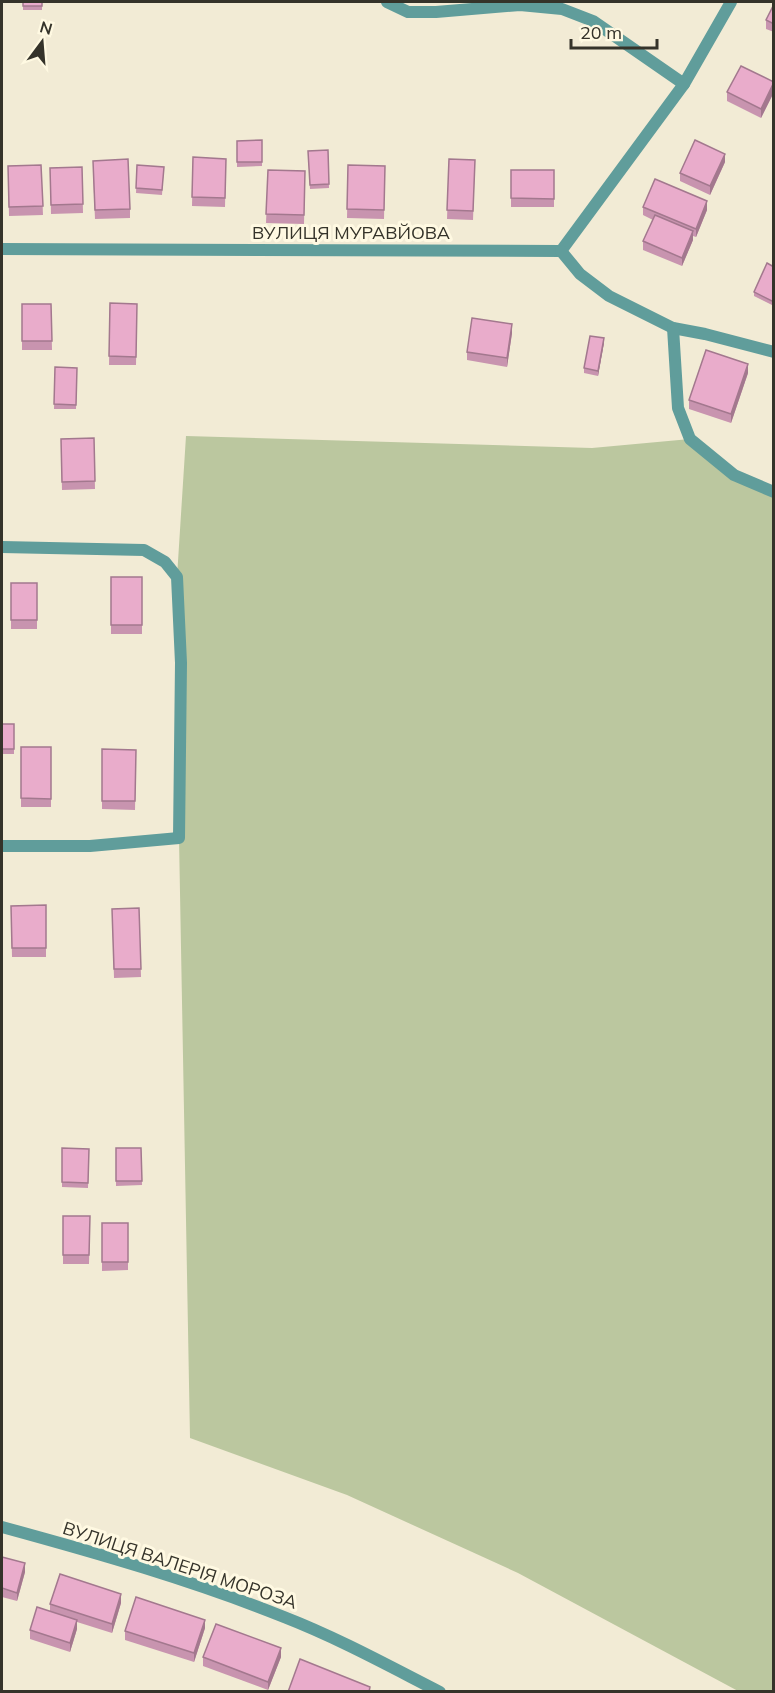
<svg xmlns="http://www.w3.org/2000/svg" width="775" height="1693" font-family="Mulish,sans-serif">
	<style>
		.green { fill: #bbc79f }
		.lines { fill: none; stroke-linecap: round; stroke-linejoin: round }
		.minor { stroke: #609d9b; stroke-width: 12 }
		.wall { fill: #c894af }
		.shaded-wall { fill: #a3788e }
		.building { fill: #e9accb; stroke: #a3788e; stroke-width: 1.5 }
		.labels { text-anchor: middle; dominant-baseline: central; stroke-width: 6; stroke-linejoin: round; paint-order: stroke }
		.street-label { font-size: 18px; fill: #35332a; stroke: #fff9e2 }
	</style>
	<rect width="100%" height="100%" fill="#f2ebd5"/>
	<!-- green -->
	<path class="green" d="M186,436L592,448L690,439L734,475L773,492V1691H738L518,1573L347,1495L190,1438L179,838L177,577Z"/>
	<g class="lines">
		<!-- minor -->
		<g class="minor">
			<path d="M387,2L408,12H436L520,5L562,9L593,21L684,84"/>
			<path d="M2,249L561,251"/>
			<path d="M561,251L684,84L731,2"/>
			<path d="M561,251L580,274L609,296L673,328L705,334L774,352"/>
			<path d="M673,328L678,408L690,439L734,475L774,492"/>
			<path d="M2,547L144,550L165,562L177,577L181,663L179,838L90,846H2"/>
			<path d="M2,1527C97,1553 192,1580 284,1617C338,1638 389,1666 440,1692"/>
		</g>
	</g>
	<!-- wall -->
	<g class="wall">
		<rect x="23" y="2" width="19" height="8"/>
		<path d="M774,4V32L766,29V20Z"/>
		<path d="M774,82V92L761,118L727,101V92Z"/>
		<path d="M262,140V166L237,167V141Z"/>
		<path d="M328,150L329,188L310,189L308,151Z"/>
		<path d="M193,157L226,159L225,207L192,206Z"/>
		<path d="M449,159L475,160L473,220L447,219Z"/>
		<path d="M725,162L710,195L680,181V173Z"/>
		<path d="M41,165L43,215L9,216L8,166Z"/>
		<path d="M137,165L164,167L162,195L136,193Z"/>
		<path d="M348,165L385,166L384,219L347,218Z"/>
		<path d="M82,167L83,213L51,214L50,168Z"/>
		<path d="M93,170L130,209V218L95,219Z"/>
		<path d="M268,170L305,171L304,224L266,223Z"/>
		<rect x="511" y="170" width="43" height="37"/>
		<path d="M643,207L707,210L696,237L693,236V240L682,266L643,250V241L653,220L643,215Z"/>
		<path d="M774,267V306L754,296V292Z"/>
		<path d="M110,303L137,304L136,365H109Z"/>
		<path d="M22,304H51L52,350H22Z"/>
		<path d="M512,333L507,367L467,360V352Z"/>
		<path d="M604,343L598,376L584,373V368Z"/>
		<path d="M55,367L77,368L76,409H54Z"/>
		<path d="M748,373L731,423L689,409V400Z"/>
		<path d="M94,438L95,489L62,490L61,439Z"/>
		<rect x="111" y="577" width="31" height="57"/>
		<rect x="11" y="583" width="26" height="46"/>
		<rect x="2" y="724" width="12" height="30"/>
		<rect x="21" y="747" width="30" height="60"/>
		<path d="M102,749L136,750L135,810L102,809Z"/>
		<path d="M46,905V957H12L11,906Z"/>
		<path d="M139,908L141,977L114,978L112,909Z"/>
		<path d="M62,1148L89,1149L88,1188L62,1187Z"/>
		<path d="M116,1148H141L142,1185L116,1186Z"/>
		<path d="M63,1216H90L89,1264H63Z"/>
		<path d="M102,1223H128V1270L102,1271Z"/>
		<path d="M2,1557L25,1572L17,1601L2,1597Z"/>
		<path d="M121,1603L112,1633L77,1622V1629L70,1652L30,1639V1630L50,1611V1604Z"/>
		<path d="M205,1628L194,1662L125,1640V1631Z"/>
		<path d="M203,1657H281L268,1690L203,1666Z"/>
	</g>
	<!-- shaded-wall -->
	<g class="shaded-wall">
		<path d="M774,83V92L761,118V109Z"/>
		<path d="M725,154V162L710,195V186Z"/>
		<path d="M707,201V210L696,237V229Z"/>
		<path d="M693,231V240L682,266V258Z"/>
		<path d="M512,324V333L507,367V358Z"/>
		<path d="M604,338V343L598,376V371Z"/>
		<path d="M748,364V373L731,423V414Z"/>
		<path d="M25,1563V1572L17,1601V1593Z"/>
		<path d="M121,1594V1603L112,1633V1624Z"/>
		<path d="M77,1620V1629L70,1652V1643Z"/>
		<path d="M205,1620V1628L194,1662V1653Z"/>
		<path d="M281,1648V1657L268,1690V1682Z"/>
	</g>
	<!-- building -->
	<g class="building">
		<rect x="23" y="2" width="19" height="4"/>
		<path d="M774,4V24L766,20Z"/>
		<path d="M741,66L774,82L761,109L727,92Z"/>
		<path d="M262,140V162H237V141Z"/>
		<path d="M695,140L725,154L710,186L680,173Z"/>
		<path d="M328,150L329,184L310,185L308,151Z"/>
		<path d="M193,157L226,159L225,198L192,197Z"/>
		<path d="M128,159L130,209L95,210L93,161Z"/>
		<path d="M449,159L475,160L473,211L447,210Z"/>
		<path d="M41,165L43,206L9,207L8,166Z"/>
		<path d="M137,165L164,167L162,190L136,188Z"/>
		<path d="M348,165L385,166L384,210L347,209Z"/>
		<path d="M82,167L83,204L51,205L50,168Z"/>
		<path d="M268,170L305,171L304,215L266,214Z"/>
		<path d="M511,170H554V199L511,198Z"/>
		<path d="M655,179L707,201L696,229L643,207Z"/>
		<path d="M655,215L693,231L682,258L643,241Z"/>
		<path d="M767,263L774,267V302L754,292Z"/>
		<path d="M110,303L137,304L136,357L109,356Z"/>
		<path d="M22,304H51L52,341H22Z"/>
		<path d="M472,318L512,324L507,358L467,352Z"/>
		<path d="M590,336L604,338L598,371L584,368Z"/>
		<path d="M706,350L748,364L731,414L689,400Z"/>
		<path d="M55,367L77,368L76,405L54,404Z"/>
		<path d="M94,438L95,481L62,482L61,439Z"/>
		<rect x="111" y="577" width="31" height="48"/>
		<rect x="11" y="583" width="26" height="37"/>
		<rect x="2" y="724" width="12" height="25"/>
		<path d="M21,747H51V799L21,798Z"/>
		<path d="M102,749L136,750L135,801H102Z"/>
		<path d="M46,905V948H12L11,906Z"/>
		<path d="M139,908L141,969H114L112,909Z"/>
		<path d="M62,1148L89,1149L88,1183L62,1182Z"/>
		<path d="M116,1148H141L142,1181H116Z"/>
		<path d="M63,1216H90L89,1255H63Z"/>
		<rect x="102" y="1223" width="26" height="39"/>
		<path d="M2,1557L25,1563L17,1593L2,1588Z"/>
		<path d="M60,1574L121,1594L112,1624L50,1604Z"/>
		<path d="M136,1597L205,1620L194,1653L125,1631Z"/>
		<path d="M37,1607L77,1620L70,1643L30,1630Z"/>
		<path d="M216,1624L281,1648L268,1682L203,1657Z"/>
		<path d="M300,1659L370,1687L369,1692H288Z"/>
	</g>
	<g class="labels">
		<!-- street labels -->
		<g class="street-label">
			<text x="351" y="232">ВУЛИЦЯ МУРАВЙОВА</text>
			<text transform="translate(180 1565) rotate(18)">ВУЛИЦЯ ВАЛЕРІЯ МОРОЗА</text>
		</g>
	</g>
	<!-- border -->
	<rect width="775" height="1693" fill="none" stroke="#35332a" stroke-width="6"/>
	<!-- north arrow -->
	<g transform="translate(42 42) rotate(16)" stroke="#fff9e2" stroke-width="4.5" paint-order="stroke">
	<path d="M0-4.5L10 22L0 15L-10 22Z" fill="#35332a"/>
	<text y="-9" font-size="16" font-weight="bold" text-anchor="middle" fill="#35332a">N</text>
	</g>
	<!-- scale -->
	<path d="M571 39v9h86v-9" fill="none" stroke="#35332a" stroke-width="3"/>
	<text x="580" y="39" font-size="18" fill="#35332a" stroke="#fff9e2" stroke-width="4.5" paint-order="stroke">20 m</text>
</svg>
